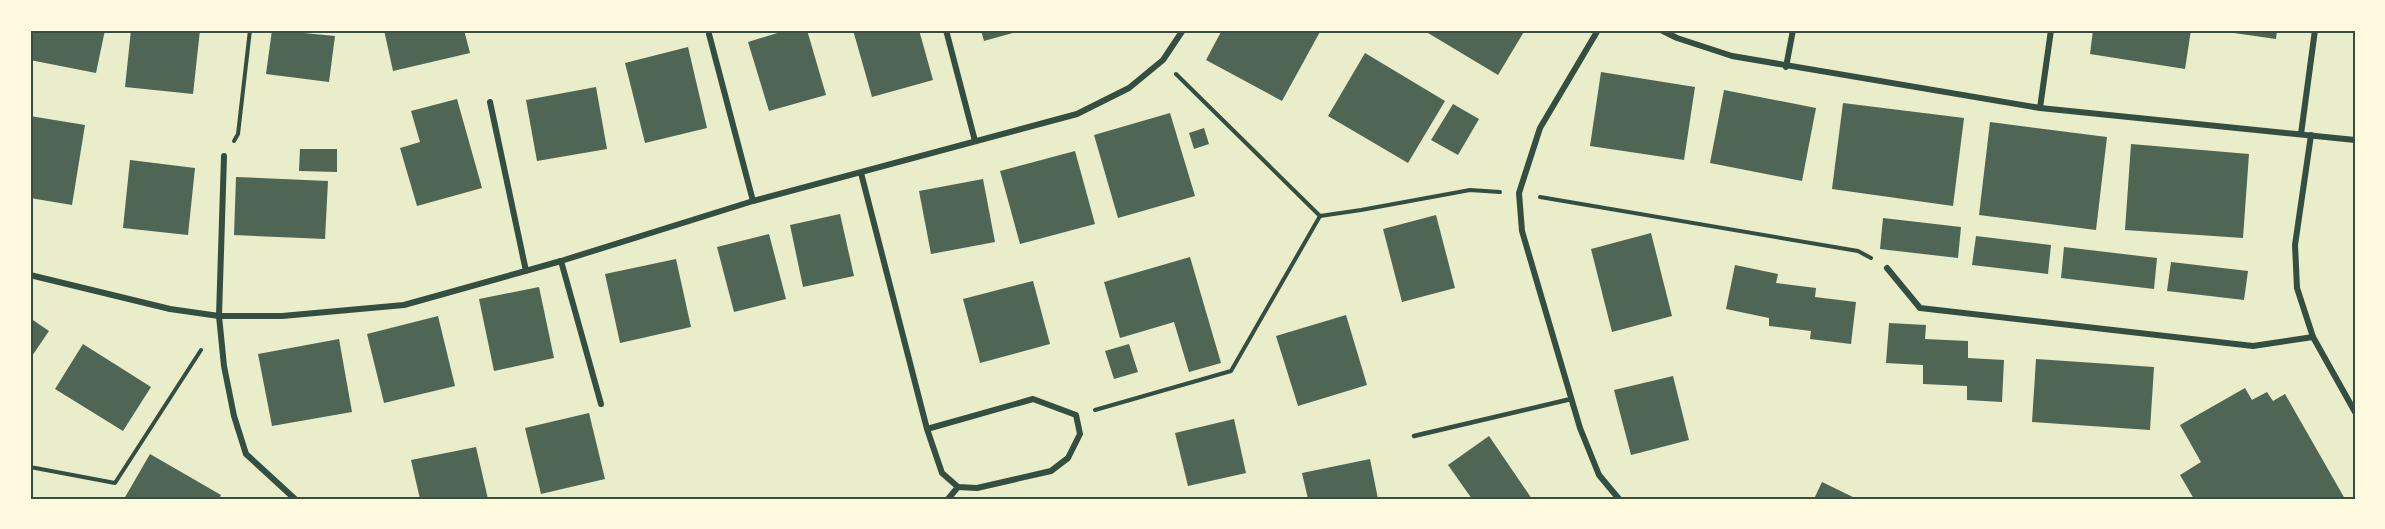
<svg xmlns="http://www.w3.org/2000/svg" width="2385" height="529" font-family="'Asap Condensed',sans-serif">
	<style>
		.building { fill: #4f6655 }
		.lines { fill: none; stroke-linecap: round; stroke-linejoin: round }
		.path { stroke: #344e41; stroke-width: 4 }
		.service { stroke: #344e41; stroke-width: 4.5 }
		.minor { stroke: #344e41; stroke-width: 6 }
		.neatline { fill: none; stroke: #344e41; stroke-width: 2 }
	</style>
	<rect width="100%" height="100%" fill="#e9edc9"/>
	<!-- building -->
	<g class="building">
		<path d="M30,30H105L96,73L30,60Z"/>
		<path d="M131,30H200L193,94L125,87Z"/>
		<path d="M272,30L335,36L329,82L266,74Z"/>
		<path d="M384,30H464L470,53L393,71Z"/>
		<path d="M787,30H807L826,95L769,111L748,42Z"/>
		<path d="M853,30H919L933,80L872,97Z"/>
		<path d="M981,30H1020V31L984,41Z"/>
		<path d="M1222,30H1321L1282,101L1206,60Z"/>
		<path d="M1423,30H1525L1498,75Z"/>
		<path d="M2093,30H2191L2185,69L2090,54Z"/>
		<path d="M2213,30H2277L2276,39Z"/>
		<path d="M688,47L707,128L645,143L625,63Z"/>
		<path d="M1365,53L1445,101L1408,163L1328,116Z"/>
		<path d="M1601,72L1695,87L1684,160L1590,146Z"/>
		<path d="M596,87L607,149L537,161L526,100Z"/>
		<path d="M1724,90L1816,108L1802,181L1710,163Z"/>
		<path d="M457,99L482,188L417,206L400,148L420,142L411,111Z"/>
		<path d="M1843,103L1964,118L1953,206L1832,189Z"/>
		<path d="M1453,104L1479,119L1458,155L1431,140Z"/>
		<path d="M1170,113L1195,196L1118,218L1094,135Z"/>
		<path d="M30,116L85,125L72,205L30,198Z"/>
		<path d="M1990,122L2107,137L2096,230L1979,215Z"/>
		<path d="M1204,128L1209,144L1194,149L1189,133Z"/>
		<path d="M2131,144L2249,154L2243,238L2125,230Z"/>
		<path d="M300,149H337V172L299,171Z"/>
		<path d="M1075,151L1095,224L1020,244L1000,171Z"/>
		<path d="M130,160L195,168L188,235L123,228Z"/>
		<path d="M236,177L328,181L325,239L234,235Z"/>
		<path d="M983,179L995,242L931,254L919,191Z"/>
		<path d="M840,214L854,276L803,287L790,225Z"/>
		<path d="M1436,215L1455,288L1402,302L1383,229Z"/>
		<path d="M1883,218L1961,227L1958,258L1880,249Z"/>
		<path d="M1651,233L1672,316L1612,332L1591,249Z"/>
		<path d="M769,234L786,299L734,312L717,247Z"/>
		<path d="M1976,236L2051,245L2048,274L1972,265Z"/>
		<path d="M2064,247L2157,258L2154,289L2061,278Z"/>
		<path d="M1190,257L1221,363L1189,372L1174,322L1120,338L1104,282Z"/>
		<path d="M676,259L691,327L620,343L605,274Z"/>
		<path d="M2171,262L2248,271L2244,300L2167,291Z"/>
		<path d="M1735,265L1778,274L1776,283L1816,288L1815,297L1856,302L1851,344L1810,339L1811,331L1769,326V318L1726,309Z"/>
		<path d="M1033,281L1050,344L980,363L963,299Z"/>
		<path d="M539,287L554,358L494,371L479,299Z"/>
		<path d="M1346,315L1367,385L1298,406L1276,336Z"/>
		<path d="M438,316L455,386L384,403L367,334Z"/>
		<path d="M30,318L49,331L30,359Z"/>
		<path d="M1889,323L1926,325L1925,339L1968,341V358L2004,360L2002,402L1967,400V386L1923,384V365L1886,363Z"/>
		<path d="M339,339L352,412L272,426L258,354Z"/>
		<path d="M83,344L151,387L123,431L55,389Z"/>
		<path d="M1129,344L1138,372L1114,379L1105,351Z"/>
		<path d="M2036,359L2154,367L2150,430L2032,422Z"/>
		<path d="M1673,376L1689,440L1631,455L1614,390Z"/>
		<path d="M2245,388L2252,400L2267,392L2273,401L2285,394L2345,499H2194L2180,475L2201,462L2180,425Z"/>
		<path d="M589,413L605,479L541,494L525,428Z"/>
		<path d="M1234,419L1246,473L1188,486L1175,433Z"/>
		<path d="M1489,436L1532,499H1472L1448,465Z"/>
		<path d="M476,447L488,499H420L411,460Z"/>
		<path d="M150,454L221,495L219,499H124Z"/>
		<path d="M1370,459L1378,499H1308L1302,473Z"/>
		<path d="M1822,482L1857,499H1814Z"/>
	</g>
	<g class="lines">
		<!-- path -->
		<g class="path">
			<path d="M1176,74L1320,216"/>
			<path d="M234,141L238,134L250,30"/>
			<path d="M1540,197L1858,251L1871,258"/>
			<path d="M1320,216L1361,210L1470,190L1500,192"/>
			<path d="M1095,410L1231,371L1320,216"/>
			<path d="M30,467L115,483L201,350"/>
		</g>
		<!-- service -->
		<path class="service" d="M1414,436L1571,399"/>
		<!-- minor -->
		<g class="minor">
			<path d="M946,30L975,141"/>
			<path d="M1598,30L1540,128L1519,193L1522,231L1580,428L1599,475L1619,499"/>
			<path d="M1661,30L1677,38L1732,56L2040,108L2355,140"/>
			<path d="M709,34L753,201"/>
			<path d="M1786,67L1793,30"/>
			<path d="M490,102L526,271"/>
			<path d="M2040,108L2051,30"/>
			<path d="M2301,134L2315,30"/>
			<path d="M2311,135L2295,245L2297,288L2313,337L2355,412"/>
			<path d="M224,156L219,316L224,366L234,416L246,454L295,499"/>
			<path d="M861,173L927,429L942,473L958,487L977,488L1051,471L1068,458L1080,434L1076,415L1033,399L927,429"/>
			<path d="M561,261L601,404"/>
			<path d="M1887,268L1920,308L2253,346L2313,337"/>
			<path d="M30,275L170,309L219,316H282L404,305L561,261L753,201L1077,114L1129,88L1163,60L1183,30"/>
			<path d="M948,499L958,487"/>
		</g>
	</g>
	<!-- border -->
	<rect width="2385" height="529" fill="none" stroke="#fefae0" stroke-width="63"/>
	<rect x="32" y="32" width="2322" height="466" class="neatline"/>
</svg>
